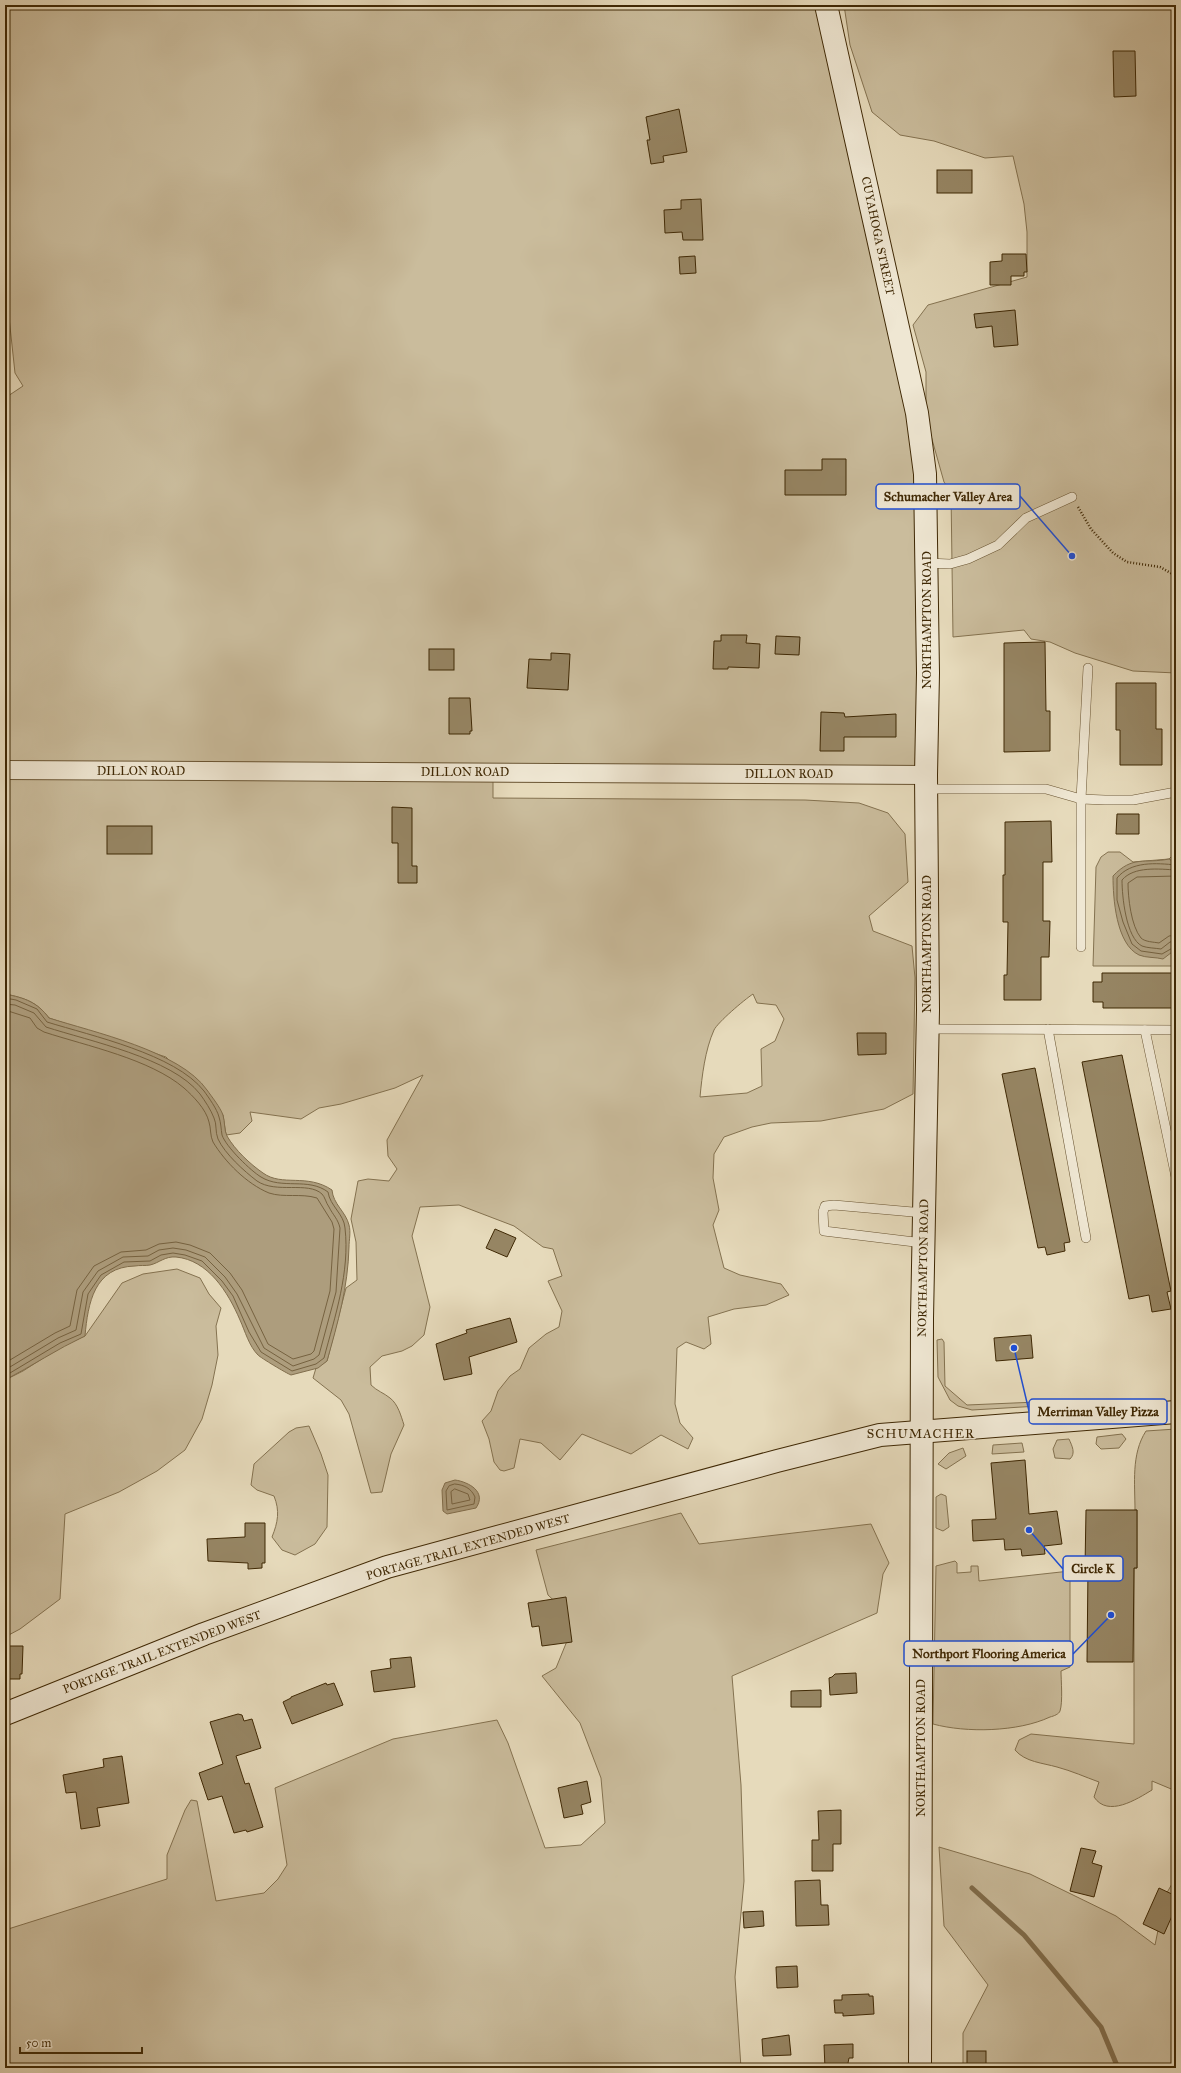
<svg xmlns="http://www.w3.org/2000/svg" width="1181" height="2073" font-family="'IM FELL Great Primer',serif">
	<style>
		.green { fill: #cabc9c; stroke: #847250; fill-rule: evenodd }
		.water { fill: #ad9d7d; stroke: #816e4d }
		.lines { fill: none; stroke-linecap: round; stroke-linejoin: round }
		.shore { stroke: #766240; stroke-width: 1 }
		.stream { stroke: #816e4d; stroke-width: 5 }
		.building { fill: #968563; stroke: #3f2804 }
		.lane-casing { stroke: #695432; stroke-width: 10 }
		.street-casing { stroke: #695432; stroke-width: 20 }
		.secondary-casing { stroke: #3f2804; stroke-width: 24 }
		.path { stroke: #3f2804; stroke-width: 2.5; stroke-dasharray: 1 2; stroke-linecap: butt }
		.lane { stroke: #efe7d3; stroke-width: 9 }
		.street { stroke: #efe7d3; stroke-width: 18 }
		.secondary { stroke: #efe7d3; stroke-width: 22 }
		.labels { text-anchor: middle; dominant-baseline: central; stroke-width: 3; stroke-linejoin: round; paint-order: stroke }
		.street-label { font-size: 12px; fill: #3f2804; stroke: #efe7d3 }
		.neighbourhood-label { font-size: 13px; letter-spacing: 1px; fill: #3f2804; stroke: #efe7d3 }
		.leader { fill: none; stroke: #1d4ed8; stroke-width: 1.5 }
		.callout-dot { fill: #1d4ed8; stroke: #efe7d3; stroke-width: 1.5 }
		.callout { fill: #efe7d3; stroke: #1d4ed8; stroke-width: 1.5 }
		.callout-label { font-size: 13px; text-anchor: middle; font-weight: bold; fill: #3f2804 }
	</style>
	<rect width="100%" height="100%" fill="#e6dabb"/>
	<filter id="stains"><feTurbulence type="fractalNoise" baseFrequency=".005" numOctaves="4"/><feColorMatrix values="0 0 0 0 .2 0 0 0 0 .09 0 0 0 0 .02 0 0 0 .5 -.17"/></filter>
	<radialGradient id="worn" r=".72"><stop offset=".6" stop-color="#630" stop-opacity="0"/><stop offset="1" stop-color="#630" stop-opacity=".3"/></radialGradient>
	<!-- green -->
	<g class="green">
		<path d="M5,5H826L917,413L926,775L493,773V798L805,800L859,803L888,813L905,834L908,882L869,916L873,931L912,946L915,978L913,1094L884,1109L821,1121L771,1123L752,1127L724,1137L714,1154L713,1178L719,1210L713,1225L724,1268L740,1275L781,1284L789,1295L766,1305L734,1309L708,1317L711,1344L704,1349L686,1342L677,1348L675,1404L680,1423L693,1438L688,1449L661,1435L631,1454L582,1434L560,1460L541,1443L520,1439L514,1468L504,1471L500,1470L494,1462L489,1439L482,1421L491,1411L498,1391L510,1376L520,1369L529,1348L546,1334L559,1327L562,1311L548,1281L562,1276L553,1249L543,1247L514,1226L459,1205L420,1207L412,1236L430,1307L424,1335L412,1346L402,1351L382,1356L370,1367L371,1385C377,1391 384,1393 390,1398C398,1404 401,1416 404,1425L391,1454L382,1492L371,1493L349,1414L341,1400L313,1378L316,1368L327,1361L346,1288L357,1280L356,1242L351,1219L358,1181L368,1179L389,1181L397,1169L388,1156L387,1140L423,1075L395,1088L341,1104L319,1108L301,1119L250,1112L252,1121L240,1133L226,1135L223,1115L166,1057L49,1018C37,1002 25,998 5,994V398L23,386L15,373L5,280ZM753,994L757,1003L776,1005L784,1019L775,1041L761,1049L762,1086L747,1093L700,1097C702,1076 705,1050 714,1030C718,1022 744,1000 753,994Z"/>
		<path d="M844,5H1176V673L1133,671L1075,653L1050,642L1031,639L1024,630L953,637L951,492L944,482L926,418V372L913,325L928,305L1027,277V232L1024,204L1013,156L985,158L934,141L900,135L872,112L850,45Z"/>
		<path d="M1108,852H1120L1133,862L1169,859L1176,852V966H1093L1096,867L1101,857Z"/>
		<path d="M177,1269L200,1278L209,1294L221,1308L216,1326L218,1355L212,1385L202,1419L185,1450L157,1471L119,1492L65,1514L60,1599L20,1629L5,1637V1380L23,1371L62,1346L85,1336L122,1283L143,1274Z"/>
		<path d="M942,1339L944,1342L945,1386L967,1405L1037,1402L1039,1406L972,1410L958,1406L950,1400L938,1377L937,1340Z"/>
		<path d="M309,1426L321,1454L328,1475L327,1527L315,1544L295,1555L282,1550L272,1537C278,1522 280,1511 274,1496L257,1490L251,1485L254,1464L289,1432L296,1428Z"/>
		<path d="M1176,1429V1791L1152,1781V1790C1137,1799 1108,1818 1094,1797L1099,1782C1085,1777 1072,1771 1057,1767C1043,1763 1025,1762 1015,1750L1019,1740L1031,1734L1134,1744V1568H1137V1510H1135C1135,1484 1131,1454 1146,1431Z"/>
		<path d="M1122,1434L1126,1439L1119,1448L1101,1449L1096,1444L1097,1437Z"/>
		<path d="M1069,1439C1072,1446 1076,1453 1070,1459L1055,1458L1053,1449L1057,1440Z"/>
		<path d="M1022,1443L1024,1452L992,1454L993,1445Z"/>
		<path d="M963,1448L966,1456L946,1469L938,1464L949,1453Z"/>
		<path d="M941,1494L946,1496L949,1527L943,1531L936,1528V1497Z"/>
		<path d="M681,1513L699,1544L871,1524L889,1563L883,1574L877,1613L732,1676L741,1785L744,1881L735,1977L741,2068H5V1930L167,1879V1855L185,1810L191,1800L197,1801L216,1901L264,1893L278,1879L287,1865L275,1788L393,1739L497,1720L508,1743L545,1848L581,1845L605,1823L601,1778L580,1723L542,1676L556,1668L567,1641L564,1610L548,1595L536,1550Z"/>
		<path d="M955,1561L957,1563V1573L971,1572V1566H978L979,1581L1070,1571V1667L1061,1671C1061,1680 1063,1702 1060,1711C1059,1714 1054,1716 1050,1717C1018,1732 966,1733 933,1724L936,1566Z"/>
		<path d="M939,1847L1030,1874L1116,1916L1155,1945L1165,1896L1176,1877V2068H959L963,2066V2033L988,1985L944,1926Z"/>
	</g>
	<!-- water -->
	<g class="water">
		<path d="M1169,859L1176,863V949L1163,959C1156,957 1146,958 1139,955C1116,944 1113,898 1113,876C1133,855 1144,864 1169,859Z"/>
		<path d="M5,994C25,998 37,1002 49,1018C93,1032 180,1051 207,1090C212,1097 220,1107 223,1115C225,1122 224,1130 227,1136C235,1150 250,1164 263,1173C282,1187 307,1173 332,1190C333,1204 346,1212 349,1225C351,1232 349,1240 349,1247C348,1287 338,1322 327,1361L318,1368L291,1375C286,1373 261,1358 258,1355C249,1346 245,1331 240,1320C228,1292 208,1260 176,1257C165,1256 159,1263 150,1265C145,1266 140,1265 135,1266C94,1267 88,1303 85,1336C57,1349 32,1366 5,1380Z"/>
		<path d="M455,1480C469,1482 487,1492 476,1508L447,1514L443,1511L442,1490L445,1483Z"/>
	</g>
	<g class="lines">
		<!-- shore -->
		<g class="shore">
			<path d="M1176,865C1156,863 1131,861 1117,878V900L1123,922L1132,944L1141,951L1162,954L1176,946"/>
			<path d="M1176,870C1159,869 1134,866 1122,880C1122,896 1126,938 1142,946C1147,948 1155,948 1161,949L1170,942L1176,941"/>
			<path d="M1176,876L1137,877L1128,883C1128,897 1131,926 1141,938C1145,942 1154,942 1159,943L1169,936L1176,935"/>
			<path d="M5,998L16,1000L37,1009L47,1022C92,1036 175,1054 204,1091C209,1098 217,1109 219,1117C221,1123 221,1129 222,1135C226,1147 251,1171 261,1177C282,1190 308,1177 328,1192C330,1206 344,1214 345,1228C350,1272 335,1316 324,1358L316,1364L292,1371L261,1352L249,1332L233,1296L222,1281L202,1261L185,1255L173,1253L161,1255L150,1261L124,1262L101,1275L88,1294L81,1334L60,1343L5,1376"/>
			<path d="M5,1004L15,1005L34,1013L46,1027C89,1041 172,1058 200,1094C205,1101 211,1110 214,1118C217,1124 215,1132 218,1139C225,1154 244,1171 257,1181C276,1194 308,1181 322,1194C325,1197 326,1203 329,1207C333,1215 338,1219 340,1228L336,1292L319,1355L314,1359L293,1366L264,1348L237,1294L225,1277L205,1257L186,1250L173,1248L159,1250L148,1256L123,1257L98,1271L83,1292L76,1330L58,1338L5,1370"/>
			<path d="M5,1010L30,1018L37,1028L44,1032C87,1046 150,1059 184,1088C193,1096 206,1109 209,1122C211,1128 210,1136 213,1142C225,1162 247,1184 269,1193C284,1198 301,1193 317,1198L332,1222L334,1229L330,1291L314,1351L311,1354L293,1359L268,1344L242,1290L230,1273L210,1253L190,1245L176,1242L159,1244L146,1250L121,1252L94,1266L77,1290L70,1326L55,1333L5,1363"/>
			<path d="M455,1484C464,1485 471,1488 475,1497L474,1504L447,1510L446,1491L449,1486Z"/>
			<path d="M455,1489L468,1494L470,1500L452,1504L451,1492Z"/>
		</g>
		<!-- stream -->
		<path class="stream" d="M972,1888L1024,1935L1101,2027L1118,2068"/>
	</g>
	<!-- building -->
	<g class="building">
		<path d="M1113,51H1135L1136,96L1114,97Z"/>
		<path d="M679,109L687,152L663,156L664,162L651,164L647,140H650L646,117Z"/>
		<rect x="937" y="170" width="35" height="23"/>
		<path d="M701,199L703,240H683L682,232L665,233L664,210L681,209V200Z"/>
		<path d="M1002,254H1026L1027,272H1024V276H1011V285H990V262L1002,261Z"/>
		<path d="M695,256L696,273L680,274L679,257Z"/>
		<path d="M1015,310L1018,345L994,347L992,326L976,328L974,314Z"/>
		<path d="M822,459H846V495H785V470H822Z"/>
		<path d="M721,635H747L746,643L760,644L759,668L728,667V669H713L714,641H721Z"/>
		<path d="M776,636L800,637L799,655L775,654Z"/>
		<path d="M1045,642L1046,711H1050V751L1004,752V643Z"/>
		<rect x="429" y="649" width="25" height="21"/>
		<path d="M551,653L570,654L568,690L527,688L529,659L551,660Z"/>
		<path d="M1116,683H1156V729H1162V765H1120V730H1116Z"/>
		<path d="M449,698H470L472,731H470V734H449Z"/>
		<path d="M821,712L844,713L845,717L896,714V737H844V751H820Z"/>
		<path d="M392,807L412,808V866H417V883H398V843H392Z"/>
		<path d="M1117,814H1139V834H1116Z"/>
		<path d="M1051,821L1052,862H1043V921H1050L1049,957H1041V1000H1004V975H1007L1008,922H1003V875H1005V822Z"/>
		<rect x="107" y="826" width="45" height="28"/>
		<path d="M1102,973H1176V1008H1103V1002H1093V982H1102Z"/>
		<path d="M857,1033H886V1054L858,1055Z"/>
		<path d="M1122,1055L1171,1291L1167,1292L1171,1309L1152,1312L1149,1295L1129,1299L1082,1062Z"/>
		<path d="M1035,1068L1070,1242L1064,1243L1065,1251L1047,1255L1045,1247L1038,1248L1002,1074Z"/>
		<path d="M495,1229L516,1238L507,1257L486,1248Z"/>
		<path d="M510,1318L517,1342L469,1357L472,1374L444,1380L436,1344L467,1333L466,1330Z"/>
		<path d="M1031,1335L1033,1358L996,1361L994,1338Z"/>
		<path d="M1025,1460L1029,1514L1057,1511L1062,1544L1044,1546L1045,1554L1022,1556L1021,1549L1005,1550L1004,1539L973,1541L972,1520L996,1519L991,1463Z"/>
		<path d="M1086,1510H1137V1568H1134L1133,1662H1087L1088,1568H1085Z"/>
		<path d="M245,1523H265V1563H262V1568L248,1569V1563L208,1561L207,1539L245,1537Z"/>
		<path d="M566,1597L572,1642L542,1646L539,1626L532,1627L528,1603Z"/>
		<path d="M5,1646H23L22,1674H20V1679H5Z"/>
		<path d="M411,1657L415,1687L374,1692L371,1671L391,1668L390,1659Z"/>
		<path d="M856,1673L857,1693L830,1695L829,1678L832,1677L835,1674Z"/>
		<path d="M326,1683L327,1685L334,1683L343,1705L292,1724L283,1702L291,1698V1697Z"/>
		<path d="M821,1690V1707H791V1691Z"/>
		<path d="M238,1714L242,1715L244,1721L252,1719L261,1748L236,1756L245,1784L249,1783L263,1827L247,1832L246,1830L234,1833L222,1796L208,1800L199,1773L223,1764L210,1722Z"/>
		<path d="M122,1756L129,1803L97,1808L100,1826L81,1829L76,1792L66,1793L63,1775L104,1767L103,1759Z"/>
		<path d="M587,1781L591,1802L581,1805L583,1814L564,1818L558,1788Z"/>
		<path d="M841,1810V1844H833V1871H812V1840H819L818,1811Z"/>
		<path d="M1081,1848L1096,1851L1092,1863L1102,1866L1094,1897L1070,1891Z"/>
		<path d="M820,1880L821,1905H828L829,1925L796,1926L795,1881Z"/>
		<path d="M1159,1888L1176,1896V1907L1164,1934L1143,1924Z"/>
		<path d="M763,1911L764,1926L744,1928L743,1912Z"/>
		<path d="M797,1966L798,1987L777,1988L776,1967Z"/>
		<path d="M869,1994V1996H873L874,2014L843,2016V2013H835L834,2000H842V1995Z"/>
		<path d="M789,2035L791,2055L763,2056L762,2039Z"/>
		<path d="M853,2044V2058H849L847,2068H825L824,2045Z"/>
		<rect x="967" y="2051" width="19" height="17"/>
	</g>
	<g class="lines">
		<defs>
			<g id="lane">
				<path d="M927,563L950,564L968,559L998,545L1026,518L1072,497"/>
				<path d="M926,789H1046L1081,799L1105,800H1133L1176,792"/>
				<path d="M1081,947V799L1088,668"/>
				<path d="M927,1029L1176,1030"/>
				<path d="M1048,1029L1086,1238"/>
				<path d="M1145,1030L1176,1177"/>
				<path d="M923,1243L824,1231L823,1212L825,1206L834,1205L924,1213"/>
			</g>
			<path id="street" d="M5,770L926,775"/>
			<g id="secondary">
				<path d="M826,5L917,413L925,474L928,673L926,775L928,1010L922,1318L920,2068"/>
				<path d="M5,1714L204,1634L387,1567L777,1461L880,1435L1176,1412"/>
			</g>
		</defs>
		<!-- lane casing -->
		<use href="#lane" class="lane-casing"/>
		<!-- street casing -->
		<use href="#street" class="street-casing"/>
		<!-- secondary casing -->
		<use href="#secondary" class="secondary-casing"/>
		<!-- path -->
		<path class="path" d="M1078,507L1091,529L1113,553L1127,562L1160,567L1176,576"/>
		<!-- lane -->
		<use href="#lane" class="lane"/>
		<!-- street -->
		<use href="#street" class="street"/>
		<!-- secondary -->
		<use href="#secondary" class="secondary"/>
	</g>
	<g class="labels">
		<!-- street labels -->
		<g class="street-label">
			<text transform="translate(878 236) rotate(78)">CUYAHOGA STREET</text>
			<text transform="translate(927 620) rotate(-90)">NORTHAMPTON ROAD</text>
			<text x="141" y="771">DILLON ROAD</text>
			<text x="465" y="772">DILLON ROAD</text>
			<text x="789" y="774">DILLON ROAD</text>
			<text transform="translate(927 944) rotate(-90)">NORTHAMPTON ROAD</text>
			<text transform="translate(923 1268) rotate(-89)">NORTHAMPTON ROAD</text>
			<text transform="translate(468 1547) rotate(-16)">PORTAGE TRAIL EXTENDED WEST</text>
			<text transform="translate(162 1652) rotate(-21)">PORTAGE TRAIL EXTENDED WEST</text>
			<text transform="translate(921 1748) rotate(-90)">NORTHAMPTON ROAD</text>
		</g>
		<!-- neighbourhood labels -->
		<g class="neighbourhood-label">
			<text x="921" y="1434">SCHUMACHER</text>
		</g>
	</g>
	<!-- callouts -->
	<path class="leader" d="M1072 556L1020 496M1014 1348L1029 1411M1029 1530L1063 1569M1111 1615L1073 1654"/>
	<g class="callout-dot">
		<circle cx="1072" cy="556" r="4"/>
		<circle cx="1014" cy="1348" r="4"/>
		<circle cx="1029" cy="1530" r="4"/>
		<circle cx="1111" cy="1615" r="4"/>
	</g>
	<g class="callout">
		<rect x="876" y="484" width="144" height="25" rx="4"/>
		<rect x="1029" y="1399" width="138" height="25" rx="4"/>
		<rect x="1063" y="1556" width="60" height="25" rx="4"/>
		<rect x="904" y="1641" width="169" height="25" rx="4"/>
	</g>
	<g class="callout-label">
		<text x="948" y="501">Schumacher Valley Area</text>
		<text x="1098" y="1416">Merriman Valley Pizza</text>
		<text x="1093" y="1573">Circle K</text>
		<text x="989" y="1658">Northport Flooring America</text>
	</g>
	<!-- margin -->
	<rect width="1181" height="2073" fill="none" stroke="#e6dabb" stroke-width="20"/>
	<rect x="6" y="6" width="1169" height="2061" fill="none" stroke="#3f2804" stroke-width="2"/>
	<rect x="10" y="10" width="1161" height="2053" fill="none" stroke="#3f2804"/>
	<!-- scale -->
	<path d="M20 2047v6h122v-6" fill="none" stroke="#3f2804" stroke-width="2"/>
	<text x="26" y="2047" font-size="12" fill="#3f2804" stroke="#efe7d3" stroke-width="3" paint-order="stroke">50 m</text>
	<rect width="100%" height="100%" filter="url(#stains)"/>
	<rect width="100%" height="100%" fill="url(#worn)"/>
</svg>
